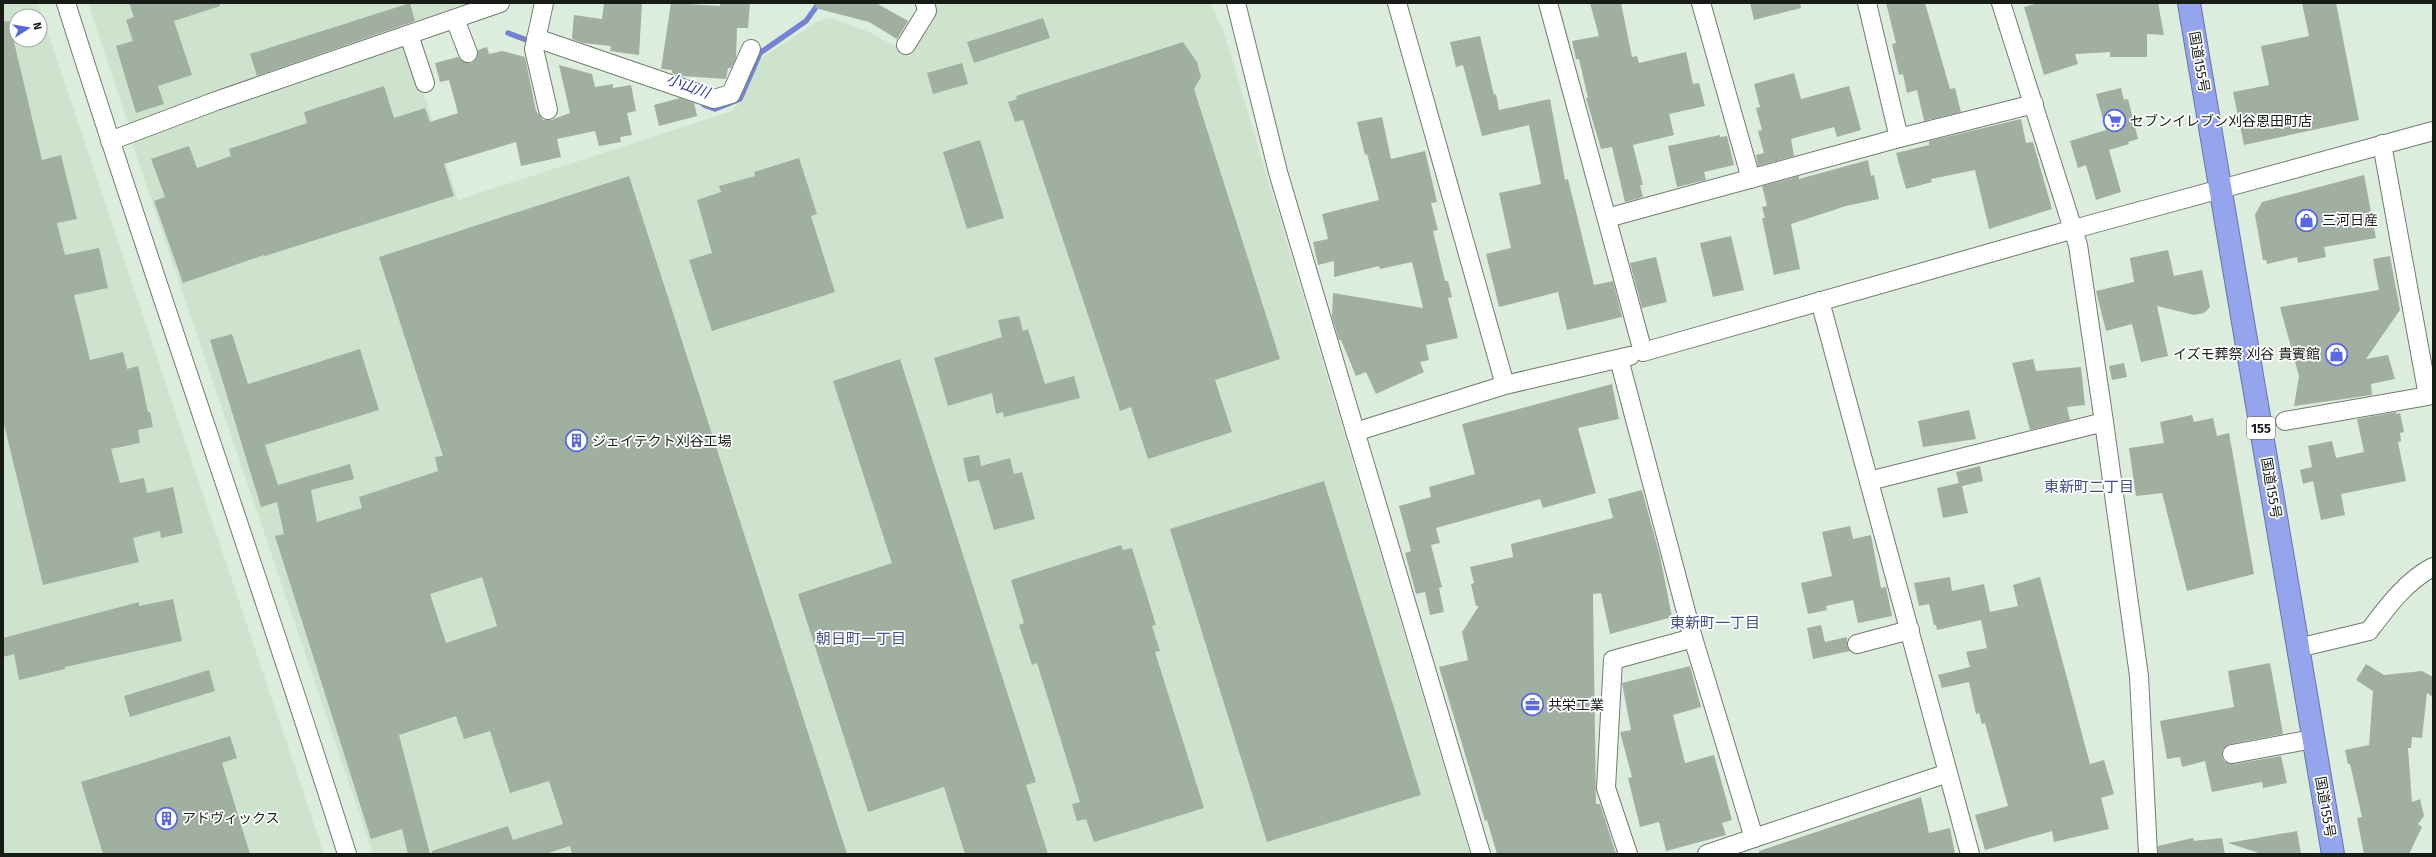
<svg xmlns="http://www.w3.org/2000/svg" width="2436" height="857" font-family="'Fira Sans','Noto Sans JP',sans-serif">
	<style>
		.built { fill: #cee3cd; fill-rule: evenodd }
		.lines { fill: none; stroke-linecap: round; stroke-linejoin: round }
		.stream { stroke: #7484d2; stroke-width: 5.5 }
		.building { fill: #a1afa1; fill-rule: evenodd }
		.minor-casing { stroke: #6f7c6e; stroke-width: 20 }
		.highway-casing { stroke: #6874a2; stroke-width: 24 }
		.minor { stroke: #fff; stroke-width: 18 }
		.highway { stroke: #94a4ed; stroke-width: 22 }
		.labels { text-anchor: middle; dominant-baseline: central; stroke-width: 3.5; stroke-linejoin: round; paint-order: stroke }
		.shield { fill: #fff; stroke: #5d605d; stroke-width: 1 }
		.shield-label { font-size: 13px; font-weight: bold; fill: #171c17 }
		.street-label { font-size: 14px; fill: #171c17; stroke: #fff }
		.poi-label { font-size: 14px; fill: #171c17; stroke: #fff; text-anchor: start }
		.water-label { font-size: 15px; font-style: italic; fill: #353d9a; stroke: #fff }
		.neighbourhood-label { font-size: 15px; fill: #444f8c; stroke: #fff }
	</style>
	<rect width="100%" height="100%" fill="#ddeddd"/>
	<!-- built -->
	<g class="built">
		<path d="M3,3H38L324,854H3ZM16,16H40V40H16Z"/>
		<path d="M88,3H491L129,126Z"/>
		<path d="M929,3H1211L1225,36L1470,854H373L131,140L408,45L458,200L732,111L742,100L760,59L818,21L831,18L869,32L907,52L936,9Z"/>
	</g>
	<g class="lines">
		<!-- stream -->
		<g class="stream">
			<path d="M508,33L532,42"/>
			<path d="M704,105L715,109L740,99L760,53L806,21L819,3"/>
		</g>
	</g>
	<!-- building -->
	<g class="building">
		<path d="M129,3H220V6L174,21L192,75L158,86L164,104L136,113L116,46L133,41L126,20L134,17Z"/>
		<path d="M410,3L415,21L257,76L250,54Z"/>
		<path d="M604,3H642L639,55L610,51L611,46L583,43L572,39L574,15L602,19Z"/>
		<path d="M671,3L720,6V3H750L748,28H737L736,58L731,68H728L726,79L681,76L672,73V70L661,69Z"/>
		<path d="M816,3H876L908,21L897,39L869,22L815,8Z"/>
		<path d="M1590,3H1621L1632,57L1637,56L1639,63L1686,52L1693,84L1699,83L1705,106L1669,114L1674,135L1633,145L1643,185H1640L1643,197L1625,202L1612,147L1601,149L1586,98H1588L1579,59H1576L1572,41L1599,36Z"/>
		<path d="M1750,3H1800L1801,8L1754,20Z"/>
		<path d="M1886,3H1925L1950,89L1955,88L1961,112L1924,121L1917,90L1907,93L1903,74L1899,75L1892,44L1896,43Z"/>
		<path d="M2038,3H2158L2164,35L2147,34V57H2110V52L2075,54L2078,64L2044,75L2024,7Z"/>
		<path d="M2302,3H2336L2359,120L2244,145L2233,92L2269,85L2261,46L2309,36Z"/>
		<path d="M1043,18L1050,38L974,63L967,42Z"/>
		<path d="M9,21L42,160L61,155L77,219L57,223L65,255L99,248L108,288L74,295L90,360L123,352L127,369L138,366L148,412H150L153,427L138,430L140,443L111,449L120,483L144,478L147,493L173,487L183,533L161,538L160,531L133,538L139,562L43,585L3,420V22Z"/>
		<path d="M1480,36L1494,95L1496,94L1499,110L1550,99L1565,180L1568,179L1594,285L1613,281L1622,317L1567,330L1558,292L1499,307L1486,254L1511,248L1499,193L1541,184L1529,125L1482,136L1463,65L1456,67L1450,42Z"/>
		<path d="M1183,42L1197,62L1201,77L1194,89L1280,359L1215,380L1232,432L1148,459L1131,407L1120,411L1023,120L1015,122L1008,102L1017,99L1016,96Z"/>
		<path d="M487,47L489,54L502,51L525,57L536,111L543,120H551L570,113L559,65L592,74L595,87L613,84V88L631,85L636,111L627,113L632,135L620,137L621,142L599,146L595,131L557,139L561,157L521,166L516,142L444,164L454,196L265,256L264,255L183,283L154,201L165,197L151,159L189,146L197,168L231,156L229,149L307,123L304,112L384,86L394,118L425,108L430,122L458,113L449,80L440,82L435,63L458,57L462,61L471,63L476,59L478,50Z"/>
		<path d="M962,63L968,84L933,94L927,73Z"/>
		<path d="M1794,73L1801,99L1849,86L1861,130L1837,137L1834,127L1791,139L1794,156L1758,166L1756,155L1764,153L1758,131L1762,130L1756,108L1760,107L1754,84Z"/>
		<path d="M2121,88L2124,100L2128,99L2138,139L2128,142L2129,144L2109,150L2121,192L2096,200L2086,165L2078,168L2070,141L2106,130L2096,94Z"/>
		<path d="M680,98L694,103L697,116L659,126L654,105Z"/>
		<path d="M1382,117L1391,159L1425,151L1437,202L1431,203L1438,230L1433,231L1445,281H1448L1452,297L1448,298L1458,338L1426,345L1429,360L1420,362L1424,372L1376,394L1366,372L1356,376L1341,340H1339L1332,317L1333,293L1423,308L1412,262L1380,269L1379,266L1334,277V261L1318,265L1313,242L1328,239L1322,214L1379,200L1367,154L1365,155L1357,122Z"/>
		<path d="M2021,119L2026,143L2033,142L2052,209L1989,229L1975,170L1931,179L1932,182L1906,189L1896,153L1929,145V141Z"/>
		<path d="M1720,135V137L1727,136L1734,165L1704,172L1706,180L1677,187L1668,146Z"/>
		<path d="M980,140L1004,218L967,229L943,152Z"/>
		<path d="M799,158L817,214L811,216L835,292L712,331L689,260L712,253L697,200L721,192L719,186L755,176L754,172Z"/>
		<path d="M1868,160L1871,176L1874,175L1879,199L1846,206L1791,224L1800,269L1774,275L1762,218H1765L1762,207L1767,206L1762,186L1799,176V179Z"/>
		<path d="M2364,175L2376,238L2324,247L2326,257L2298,263L2297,257L2267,264L2266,260H2263L2255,215L2262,202Z"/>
		<path d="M629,176L847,854H572L570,846L545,854H432V851L508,826L513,840L563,824L549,781L510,793L490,731L464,739L456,716L399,735L430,854H408L402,829L371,839L275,536L284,534L277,502L261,507L210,340L232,334L248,384L360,349L379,410L265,445L278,485L350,464L354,479L311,490L317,522L362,508L359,497L438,471L435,457L443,456L379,257ZM482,577L497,626L446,643L430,594Z"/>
		<path d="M1731,236L1744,290L1713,297L1700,243Z"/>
		<path d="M2168,250L2174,276L2202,270L2210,307L2204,313L2194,315L2157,306L2168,356L2141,362L2132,324L2106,331L2096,291L2134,282L2130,258Z"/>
		<path d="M2390,256L2400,310L2366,359L2388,355L2395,379L2371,384L2372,395L2294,406L2299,376L2280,307L2379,290L2373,259Z"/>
		<path d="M1656,257L1667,302L1642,308L1630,263Z"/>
		<path d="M1019,316L1023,331L1028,329L1045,384L1074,376L1080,398L1004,417L1003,412L996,414L992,393L948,406L934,358L1002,337L998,320Z"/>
		<path d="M900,359L1036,782L1026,785L1048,854H965L944,787L868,812L798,594L892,563L833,381Z"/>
		<path d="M2033,359L2036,371L2081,367L2085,405L2067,407L2070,420L2030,430L2012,363Z"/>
		<path d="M2124,363L2127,377L2112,380L2109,366Z"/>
		<path d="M1612,384L1619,419L1578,428L1596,493L1543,508L1540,499L1436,528L1440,543L1431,545L1442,587L1439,588L1444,612L1430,615L1425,592L1416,594L1405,553L1411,551L1399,506L1431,497L1429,487L1475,474L1462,424Z"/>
		<path d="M1969,410L1976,439L1923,447L1918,421Z"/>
		<path d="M2396,412V414L2400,413L2404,432L2400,433L2401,441L2398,442L2406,481L2341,494L2345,515L2321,520L2313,481L2303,484L2300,470L2312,467L2308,446L2332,441L2336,458L2364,452L2357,419Z"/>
		<path d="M2192,415L2194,422L2213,418L2217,436L2229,433L2254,574L2187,591L2162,493L2136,496L2129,448L2164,443L2160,422Z"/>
		<path d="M979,455L981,466L1010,458L1014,474L1022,472L1035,519L994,530L979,480L968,482L963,458Z"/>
		<path d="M1980,466L1983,481L1962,486L1968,513L1943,518L1937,488L1959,483L1956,472Z"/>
		<path d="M1324,481L1421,795L1267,842L1170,529Z"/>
		<path d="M1642,490L1660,556L1672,617L1610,634L1601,593L1593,594L1596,804H1600L1616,854H1497L1487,820L1485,821L1439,667L1468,660L1462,632L1479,606H1476L1471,584L1474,583L1470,567L1513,557L1511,544L1613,518L1608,499Z"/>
		<path d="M1850,526L1853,539L1871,535L1881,588L1886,587L1892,616L1858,623L1853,600L1826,606L1827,610L1808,614L1801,583L1832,576L1822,532Z"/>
		<path d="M1121,545L1123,550L1132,548L1156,625L1152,626L1160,651L1155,652L1204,808L1094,842L1086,819L1077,821L1072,804L1080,802L1037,663L1032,665L1019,625L1024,623L1011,580Z"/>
		<path d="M1950,577L1952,591L1984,584L1990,612L2018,606L2013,585L2040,577L2090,764L2104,760L2114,794L2101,798L2109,829L2054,842L2052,831L1985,850L1975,815L2008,806L1985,723L1982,724L1979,713L1976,714L1969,682L1942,688L1938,675L1970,667L1966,652L1987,648L1981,620L1937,630L1936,625H1934L1929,604L1919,606L1914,583Z"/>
		<path d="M173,599L182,641L65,667V669L19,680L14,654L3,657V638L139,602V606Z"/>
		<path d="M1821,625L1825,642L1847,637V646L1850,651L1813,659L1807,628Z"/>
		<path d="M2270,663L2283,734L2230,744L2222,750V756L2224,761L2234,764L2281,756L2287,783L2263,788L2262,782L2212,792L2205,761L2182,767L2180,757L2167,759L2160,721L2234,707L2228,671Z"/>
		<path d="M2366,664L2384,675L2422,671L2433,677V697L2427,693L2422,738L2412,737L2411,748H2408L2412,802L2420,799L2424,816L2418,824L2422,827L2409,854H2364L2357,818L2362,817L2350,764H2348L2345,750L2369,745L2373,691L2356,680Z"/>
		<path d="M1690,666L1701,707L1673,715L1685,763L1714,755L1732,820L1722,823L1726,835L1666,851L1659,822L1640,827L1628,778L1632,777L1620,732L1631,730L1622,683Z"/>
		<path d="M209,670L215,691L130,717L124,696Z"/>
		<path d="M230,736L237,758L222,763L250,854H103L81,782Z"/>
		<path d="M1921,797L1929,833L1950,828L1955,854H1759V851Z"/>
		<path d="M2297,831L2301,854H2262L2228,843Z"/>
		<path d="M2193,838L2194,841L2222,838L2225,854H2158V846Z"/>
	</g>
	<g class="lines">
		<defs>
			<g id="minor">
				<path d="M66,3C156,288 257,569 347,854"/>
				<path d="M544,3L534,49L548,110"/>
				<path d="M1236,3L1278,172L1481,854"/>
				<path d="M1397,3L1505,385"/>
				<path d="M1548,3L1643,352L2074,229L2433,131"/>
				<path d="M1701,3L1751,179"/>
				<path d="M1867,3L1899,138"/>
				<path d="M455,19L468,53"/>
				<path d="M409,35L425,83"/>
				<path d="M536,38L714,99L731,94L751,49"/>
				<path d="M906,45L927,11L925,3"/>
				<path d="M110,141L216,101L500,3"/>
				<path d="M1607,218L1899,138L2034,104"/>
				<path d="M1820,301L1970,854"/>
				<path d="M1619,359L1693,638L1754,838L1948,773"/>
				<path d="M2285,421L2428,396L2382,144"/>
				<path d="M2104,422L2139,676L2148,854"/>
				<path d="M1355,432L1505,385L1630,356"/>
				<path d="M1869,481L2104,422L2078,245L2001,3"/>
				<path d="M1857,644L1910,630"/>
				<path d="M2298,648L2369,631C2387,607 2406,581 2433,567"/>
				<path d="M2232,754L2313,739"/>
				<path d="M1628,854L1606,788L1613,660L1693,638"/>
				<path d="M1707,854L1754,838"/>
			</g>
			<path id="highway" d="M2189,3L2333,854"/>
		</defs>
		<!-- minor casing -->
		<use href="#minor" class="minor-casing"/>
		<!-- highway casing -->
		<use href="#highway" class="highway-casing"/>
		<!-- minor -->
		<use href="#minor" class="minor"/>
		<!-- highway -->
		<use href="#highway" class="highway"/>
	</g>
	<!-- icons -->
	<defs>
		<symbol id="supermarket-ring" viewBox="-11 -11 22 22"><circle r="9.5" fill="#fff" stroke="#5968df" stroke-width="1.5"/><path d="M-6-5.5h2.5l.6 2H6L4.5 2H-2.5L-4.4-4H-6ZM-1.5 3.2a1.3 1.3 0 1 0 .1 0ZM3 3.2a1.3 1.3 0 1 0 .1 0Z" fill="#5968df"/></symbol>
		<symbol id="shop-ring" viewBox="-11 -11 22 22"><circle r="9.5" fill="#fff" stroke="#5968df" stroke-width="1.5"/><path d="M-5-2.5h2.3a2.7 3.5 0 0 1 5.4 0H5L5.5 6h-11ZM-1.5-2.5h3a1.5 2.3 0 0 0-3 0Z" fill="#5968df"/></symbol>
		<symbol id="building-ring" viewBox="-11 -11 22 22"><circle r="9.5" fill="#fff" stroke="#5968df" stroke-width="1.5"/><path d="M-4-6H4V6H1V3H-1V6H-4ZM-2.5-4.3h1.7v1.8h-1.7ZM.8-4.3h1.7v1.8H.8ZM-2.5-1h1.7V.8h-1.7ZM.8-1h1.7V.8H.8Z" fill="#5968df"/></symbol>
		<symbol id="office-ring" viewBox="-11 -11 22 22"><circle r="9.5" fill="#fff" stroke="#5968df" stroke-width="1.5"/><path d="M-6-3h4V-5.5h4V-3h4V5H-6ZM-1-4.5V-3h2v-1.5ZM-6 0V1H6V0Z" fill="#5968df"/></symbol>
	</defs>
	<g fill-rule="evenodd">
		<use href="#supermarket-ring" x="2102" y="108" width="25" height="25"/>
		<use href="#shop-ring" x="2294" y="208" width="25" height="25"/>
		<use href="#shop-ring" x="2324" y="342" width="25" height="25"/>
		<use href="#building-ring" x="564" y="428" width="25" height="25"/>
		<use href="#office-ring" x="1520" y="692" width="25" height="25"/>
		<use href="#building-ring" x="154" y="806" width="25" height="25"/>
	</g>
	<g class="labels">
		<!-- shield labels -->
		<rect class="shield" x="2247" y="417" width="28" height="22" rx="3"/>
		<g class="shield-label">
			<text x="2261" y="428">155</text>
		</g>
		<!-- street labels -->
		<g class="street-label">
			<text transform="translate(2199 62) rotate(80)">国道155号</text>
			<text transform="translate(2271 488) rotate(80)">国道155号</text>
			<text transform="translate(2325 807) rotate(80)">国道155号</text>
		</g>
		<!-- poi labels -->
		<g class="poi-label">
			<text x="2130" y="121">セブンイレブン刈谷恩田町店</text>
			<text x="2322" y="220">三河日産</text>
			<text x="2320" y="354" text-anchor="end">イズモ葬祭 刈谷 貴賓館</text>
			<text x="592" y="441">ジェイテクト刈谷工場</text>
			<text x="1548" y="705">共栄工業</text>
			<text x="182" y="818">アドヴィックス</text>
		</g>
		<!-- water labels -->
		<g class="water-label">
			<text transform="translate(688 86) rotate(20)">小山川</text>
		</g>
		<!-- neighbourhood labels -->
		<g class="neighbourhood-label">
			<text x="2089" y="487">東新町二丁目</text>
			<text x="1715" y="623">東新町一丁目</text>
			<text x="861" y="639">朝日町一丁目</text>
		</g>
	</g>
	<!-- border -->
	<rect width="2436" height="857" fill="none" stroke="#171c17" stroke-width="8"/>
	<!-- north arrow -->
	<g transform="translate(28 28) rotate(78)"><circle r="19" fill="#ffffff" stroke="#a2a4a2"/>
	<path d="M0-3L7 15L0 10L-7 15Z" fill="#5968df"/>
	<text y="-6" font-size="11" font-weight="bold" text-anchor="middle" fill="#171c17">N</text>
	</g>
</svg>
